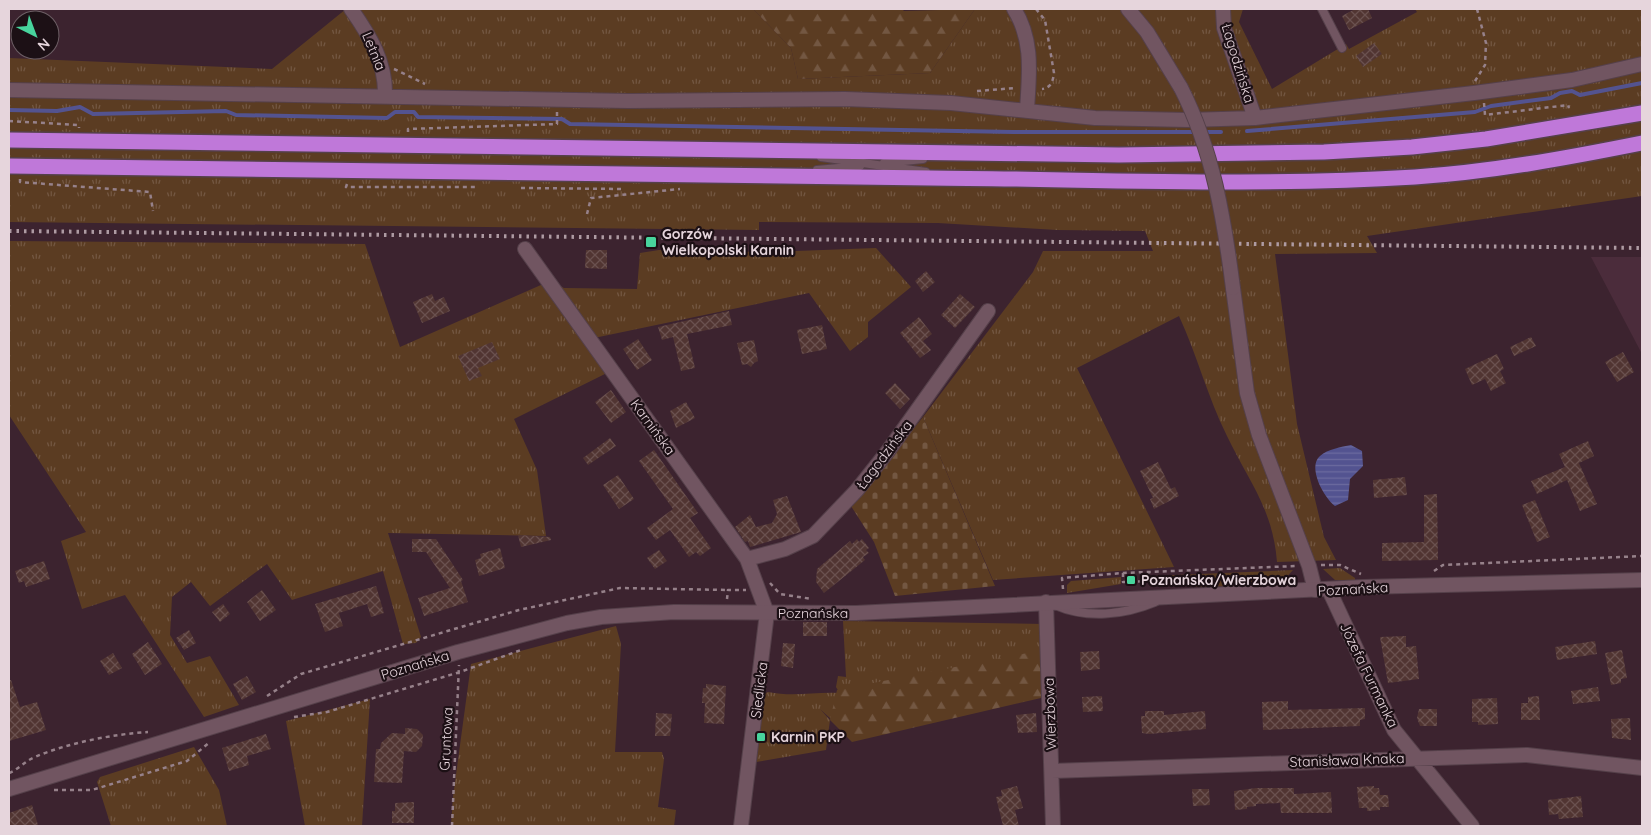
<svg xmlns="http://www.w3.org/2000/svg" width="1651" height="835" viewBox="0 0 1651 835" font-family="Quicksand,sans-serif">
	<defs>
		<pattern id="grass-tufts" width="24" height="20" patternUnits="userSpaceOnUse" patternTransform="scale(1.25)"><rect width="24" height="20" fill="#5b3c22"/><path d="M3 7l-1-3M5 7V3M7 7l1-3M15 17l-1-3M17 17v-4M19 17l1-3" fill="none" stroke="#735742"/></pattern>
		<pattern id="forest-firs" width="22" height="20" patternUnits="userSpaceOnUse" patternTransform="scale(1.25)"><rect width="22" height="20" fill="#5b3c22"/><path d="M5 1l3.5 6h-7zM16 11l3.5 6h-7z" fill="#735742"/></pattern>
		<pattern id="cemetery-stones" width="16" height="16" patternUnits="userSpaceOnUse" patternTransform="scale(1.25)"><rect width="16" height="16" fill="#5b3c22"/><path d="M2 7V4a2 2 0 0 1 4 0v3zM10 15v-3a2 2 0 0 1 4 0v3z" fill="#735742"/></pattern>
		<pattern id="water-rules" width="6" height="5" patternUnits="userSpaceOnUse" patternTransform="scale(1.25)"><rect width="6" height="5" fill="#535390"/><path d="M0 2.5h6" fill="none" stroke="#6c6b9f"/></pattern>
		<pattern id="building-cross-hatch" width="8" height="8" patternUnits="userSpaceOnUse" patternTransform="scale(1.25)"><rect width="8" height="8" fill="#513532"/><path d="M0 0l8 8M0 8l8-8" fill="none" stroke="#6a514f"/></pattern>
	</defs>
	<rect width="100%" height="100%" fill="#3c232f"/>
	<path fill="#4b2c3b" d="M1591,257H1642V354Z"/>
	<path fill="url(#grass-tufts)" d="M346,9H753L791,48L798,79L930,73L975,9H1243L1239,22L1272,89L1346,44L1349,49L1417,12L1415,9H1642V196L1367,236L1377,253L1275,254L1297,424L1324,537L1336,560L1277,562C1273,509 1249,482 1227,436C1208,398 1197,355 1179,316L1077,368L1174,567L993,580L923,417L1033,272L1043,251H1153L1145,231L1057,230L938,223L759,222V230L9,222V58L272,69Z
		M9,241L365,244L400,347L550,281L564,288L637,289L640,253L659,250L770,252L876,248L911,287L868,322V337L850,351L809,293L594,338L613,370L514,419L537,470L546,536L388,533L421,637L416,643L403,644L383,571L292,600L267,564L210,606L191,582L172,597L170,635L187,663L210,656L239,705L204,717L125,595L82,609L61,541L86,532L9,415Z
		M1340,568L1355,578V581L1335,580L1323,569Z
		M1293,570L1283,581L1271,585L1201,587L1151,583V576Z
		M1121,577V584L1067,593V585L1071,581Z
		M843,621L1044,624L1046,651L839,692L836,687L838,676L846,677Z
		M616,626L621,644L615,752H662L664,759L658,807L676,810L674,826H451L453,797L471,664Z
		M768,692C792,697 814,692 838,693L831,719L820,709L830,720L826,750L756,762L764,694Z
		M370,699L362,826H305L286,721Z
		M194,747L219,790L227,826H111L97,782L100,777Z"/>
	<path fill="url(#forest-firs)" d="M753,9H902L904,11L975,9L930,73L798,79L791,48Z
		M1048,649L1053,694L1041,698L852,742L830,720L837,690Z"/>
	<path fill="url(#cemetery-stones)" d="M923,417L995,586L895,596L874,542L851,506Z"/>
	<path fill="url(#water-rules)" d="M1351,445L1362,451L1363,466L1350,479L1348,500L1335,506C1324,498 1307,467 1320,456C1328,449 1341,447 1351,445Z"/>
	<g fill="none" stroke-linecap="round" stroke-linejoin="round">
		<path stroke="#535390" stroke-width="4" d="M9,110L57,111L80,107L93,114L226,111L236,115L387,118L395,112H414L418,117L562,119L570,124L1013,132H1195
			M1247,131L1475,112L1491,106L1551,98L1560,93L1572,91L1580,95L1642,83
			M1202,132H1221"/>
	</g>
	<path fill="url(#building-cross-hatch)" d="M1355,9H1368L1372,18L1349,30L1342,16Z
		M1374,43L1382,54L1363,67L1356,56Z
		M586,250H607V269L585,268Z
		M926,271L935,282L923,292L915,281Z
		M432,294L435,301L444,297L450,311L422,323L413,302Z
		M960,294L975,307L955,328L941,315Z
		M729,311L732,325L687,334L695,368L681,371L673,337L662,340L658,327Z
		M919,317L932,334L923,341L931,350L920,358L900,333Z
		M822,325L827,349L802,354L797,330Z
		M1531,337L1536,346L1514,356L1510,347Z
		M638,339L652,360L637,370L623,349Z
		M754,340L758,361L754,363L751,367L747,364L742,365L737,343Z
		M492,342L500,359L478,368L482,376L469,381L458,356Z
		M1623,352L1634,372L1617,382L1605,362Z
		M1497,354L1504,369L1500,371L1506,383L1491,391L1485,379L1472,385L1465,369Z
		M895,383L910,399L900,409L885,393Z
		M611,390L626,412L611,423L595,402Z
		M686,402L695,418L676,428L670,411Z
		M610,438L616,446L588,465L583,458Z
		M1588,441L1594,456L1579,463L1597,504L1580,511L1567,480L1537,494L1531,481L1565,467L1559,454Z
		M654,450L698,513L690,518L711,548L700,556L696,552L689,557L670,530L656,540L647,528L673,509L639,461Z
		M1158,462L1171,489L1175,487L1179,496L1154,509L1150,499L1153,498L1140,471Z
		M618,475L634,499L619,509L603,485Z
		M1405,477L1407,495L1374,498L1373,480Z
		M1437,494L1438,560L1382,561V543L1424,542V495Z
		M787,496L801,532L750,547L748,541L745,542L735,527L750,515L756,527L772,523L777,514L773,500Z
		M1535,500L1550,537L1537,542L1522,505Z
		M518,535L550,537L551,540L521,547Z
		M412,539H436L463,580L461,581L468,602L424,616L418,598L450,588L426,552H412Z
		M857,539L859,542L862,539L869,548L866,550L869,553L863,557L865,560L824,593L816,582L817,569L850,541L852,544Z
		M500,548L505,568L479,576L475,560L481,558L480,554Z
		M659,550L667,561L655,569L647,558Z
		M44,561L50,579L26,587L24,581L19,583L15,571Z
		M376,586L384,613L371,617L367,604L339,613L343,626L325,632L315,604Z
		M262,590L276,610L260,621L247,602Z
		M223,604L230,614L220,622L212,612Z
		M803,622H827V636H803Z
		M189,630L196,643L184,650L176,638Z
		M1406,636V647L1416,646L1419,679L1388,683L1380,637Z
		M1595,641L1597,654L1557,660L1555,647Z
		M148,642L162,664L145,675L132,654Z
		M783,643L795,644L793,668L781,666Z
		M1622,650L1627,678L1621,679V683L1611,685L1605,653Z
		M1099,651L1100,669L1081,671L1080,652Z
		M113,653L122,668L109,675L100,661Z
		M247,676L256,692L242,700L233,684Z
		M9,680H11L20,707L37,702L46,730L9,741Z
		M706,684L726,686L724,724L704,723L705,703H702L703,688H706Z
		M1598,687L1600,701L1573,704L1571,691Z
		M1102,696L1103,711L1083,712L1082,697Z
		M1539,696L1540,720H1521V703H1528V697Z
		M1497,698L1498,724L1478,725V722H1472V699Z
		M1288,701V710L1365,708V719L1360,720V726L1263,730L1262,702Z
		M1419,709H1437V726H1420L1417,718Z
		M1145,711H1164V715L1205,711L1206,729L1149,734L1142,733L1141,716H1145Z
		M656,713L672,714L670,736H655Z
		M1036,713L1037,732L1018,733L1016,715Z
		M1630,718L1631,740L1612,738L1611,719Z
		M405,728L417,729L423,735L422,746L416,752L404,751L402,783L374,782L376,749H380L381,743L392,733L405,734Z
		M266,734L271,749L247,756L249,765L229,771L222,748Z
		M1017,786L1023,808L1015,810L1019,826H1003L996,797L1002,796L1001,790Z
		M1374,786V788H1379L1380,795H1388L1389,807H1380V810L1367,811V808H1359L1357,787Z
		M1256,788H1294V794L1331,792L1332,813H1281L1280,803L1256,804V806L1247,807V809L1235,810L1234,791Z
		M1192,789H1209L1210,805L1193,806Z
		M1581,796L1583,817L1559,819L1558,814L1549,815L1548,800Z
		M414,802V823H392V811H395V803Z
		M32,805L38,825L9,826V813Z"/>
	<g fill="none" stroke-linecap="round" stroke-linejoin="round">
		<g stroke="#55404a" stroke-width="10">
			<path id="service" d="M1322,9L1342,48
				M821,157L926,172
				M884,163L923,159
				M817,170L860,166
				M1055,605C1087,619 1124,615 1155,602"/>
		</g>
		<g stroke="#55404a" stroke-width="16">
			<path id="minor" d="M351,9C370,36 386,62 385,96
				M1014,9C1034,41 1029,75 1027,110
				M1223,9L1224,28L1255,118
				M9,90L629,101L845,99L951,103L1095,118L1188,120L1255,118L1474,93L1572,80L1642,64
				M525,249L747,559L767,613L741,826
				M747,559L785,549L813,536L857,490L888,451L988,311
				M1329,590L1394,730L1472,826
				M1046,602L1053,826
				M1052,771L1527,755L1642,768"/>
		</g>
		<g stroke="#55404a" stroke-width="16">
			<path id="tertiary" d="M1128,9L1147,32L1181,88
				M1233,288L1247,393L1259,435L1309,566L1315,590"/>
		</g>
		<g stroke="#55404a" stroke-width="16">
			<path id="secondary" d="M9,789L458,652L567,623L601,617L674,612L856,613L1363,587L1642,580"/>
		</g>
		<g stroke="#55404a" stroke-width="18">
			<path id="motorway" d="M9,140L1119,155L1324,152L1412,147L1486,139L1642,113
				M9,166C316,169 623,175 930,178C1091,179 1253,187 1415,177C1491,172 1567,158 1642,143"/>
		</g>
		<path stroke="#96818a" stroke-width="2.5" stroke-dasharray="4 4" stroke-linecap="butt" d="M1036,9L1045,20L1054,73C1053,81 1051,88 1042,89
			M394,69L425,84
			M1475,81L1485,65L1486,43L1477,9
			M977,91L1016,88
			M1484,103L1485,115L1568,105L1569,108
			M9,121L79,125V128
			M408,132V129L557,124V111
			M20,179V182L150,192L153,211
			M347,184L346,187H475
			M521,188L623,189
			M587,214L591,198L680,189
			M1321,565H1340L1361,574
			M1434,571L1443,565L1642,556
			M1123,573V582L1149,581L1148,572
			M770,583L780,594L812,599
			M1063,589L1062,578L1123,573L1296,566
			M727,599L728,590H746
			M267,696L301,674L519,610L620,588L728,590
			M294,717L327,712L460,672L521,650
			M9,773C19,769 25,761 35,757C67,743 114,734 148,732
			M54,790H92L187,761L210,742
			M452,826L459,665"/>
		<use href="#service" stroke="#715561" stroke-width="8"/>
		<use href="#minor" stroke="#715561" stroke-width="14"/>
		<use href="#tertiary" stroke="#715561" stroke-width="14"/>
		<use href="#secondary" stroke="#715561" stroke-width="14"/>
		<use href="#motorway" stroke="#bf78d9" stroke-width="15"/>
		<path stroke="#ae9ba3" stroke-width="4" stroke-dasharray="2.5 5" stroke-linecap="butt" d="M9,231L1642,248"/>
		<g stroke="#55404a" stroke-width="16" stroke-linecap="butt">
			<path id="tertiary-bridge" d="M1181,88C1213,151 1224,218 1233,288"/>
		</g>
		<use href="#tertiary-bridge" stroke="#715561" stroke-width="14"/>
	</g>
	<g fill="#48d49d" stroke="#1c1015" stroke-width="2">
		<rect x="645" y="236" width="12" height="12" rx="2.5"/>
		<rect x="1126" y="575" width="10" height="10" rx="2.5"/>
		<rect x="756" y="732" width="10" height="10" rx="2.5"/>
	</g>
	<g text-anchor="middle" stroke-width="4.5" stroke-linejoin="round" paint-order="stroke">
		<g font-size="14" fill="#e6d5dc" stroke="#1c1015">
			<text transform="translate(374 51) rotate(67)" y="5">Letnia</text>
			<text transform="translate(1238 63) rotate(73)" y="5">Łagodzińska</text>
			<text transform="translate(653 427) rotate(54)" y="5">Karnińska</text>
			<text transform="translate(884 455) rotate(-53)" y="5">Łagodzińska</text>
			<text transform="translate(1353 589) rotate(-3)" y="5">Poznańska</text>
			<text x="813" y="618">Poznańska</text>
			<text transform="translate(415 665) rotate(-17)" y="5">Poznańska</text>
			<text transform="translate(1369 675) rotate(64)" y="5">Józefa Furmanka</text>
			<text transform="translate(759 690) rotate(-83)" y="5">Siedlicka</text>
			<text transform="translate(1050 714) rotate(-92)" y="5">Wierzbowa</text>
			<text transform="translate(446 739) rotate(-87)" y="5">Gruntowa</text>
			<text transform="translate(1347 760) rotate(-2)" y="5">Stanisława Knaka</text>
		</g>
		<g font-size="14" font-weight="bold" fill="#e6d5dc" stroke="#1c1015" text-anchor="start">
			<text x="662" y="239">Gorzów<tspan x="662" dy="16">Wielkopolski Karnin</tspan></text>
			<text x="1141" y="585">Poznańska/Wierzbowa</text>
			<text x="771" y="742">Karnin PKP</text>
		</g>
	</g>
	<rect width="1651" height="835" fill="none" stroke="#e6d5dc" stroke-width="20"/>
	<g transform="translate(35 35) rotate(138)"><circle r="24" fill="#1c1015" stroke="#6d5f65"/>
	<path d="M0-4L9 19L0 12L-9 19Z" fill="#48d49d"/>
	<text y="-8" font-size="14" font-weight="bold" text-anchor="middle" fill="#e6d5dc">N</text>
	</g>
</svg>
